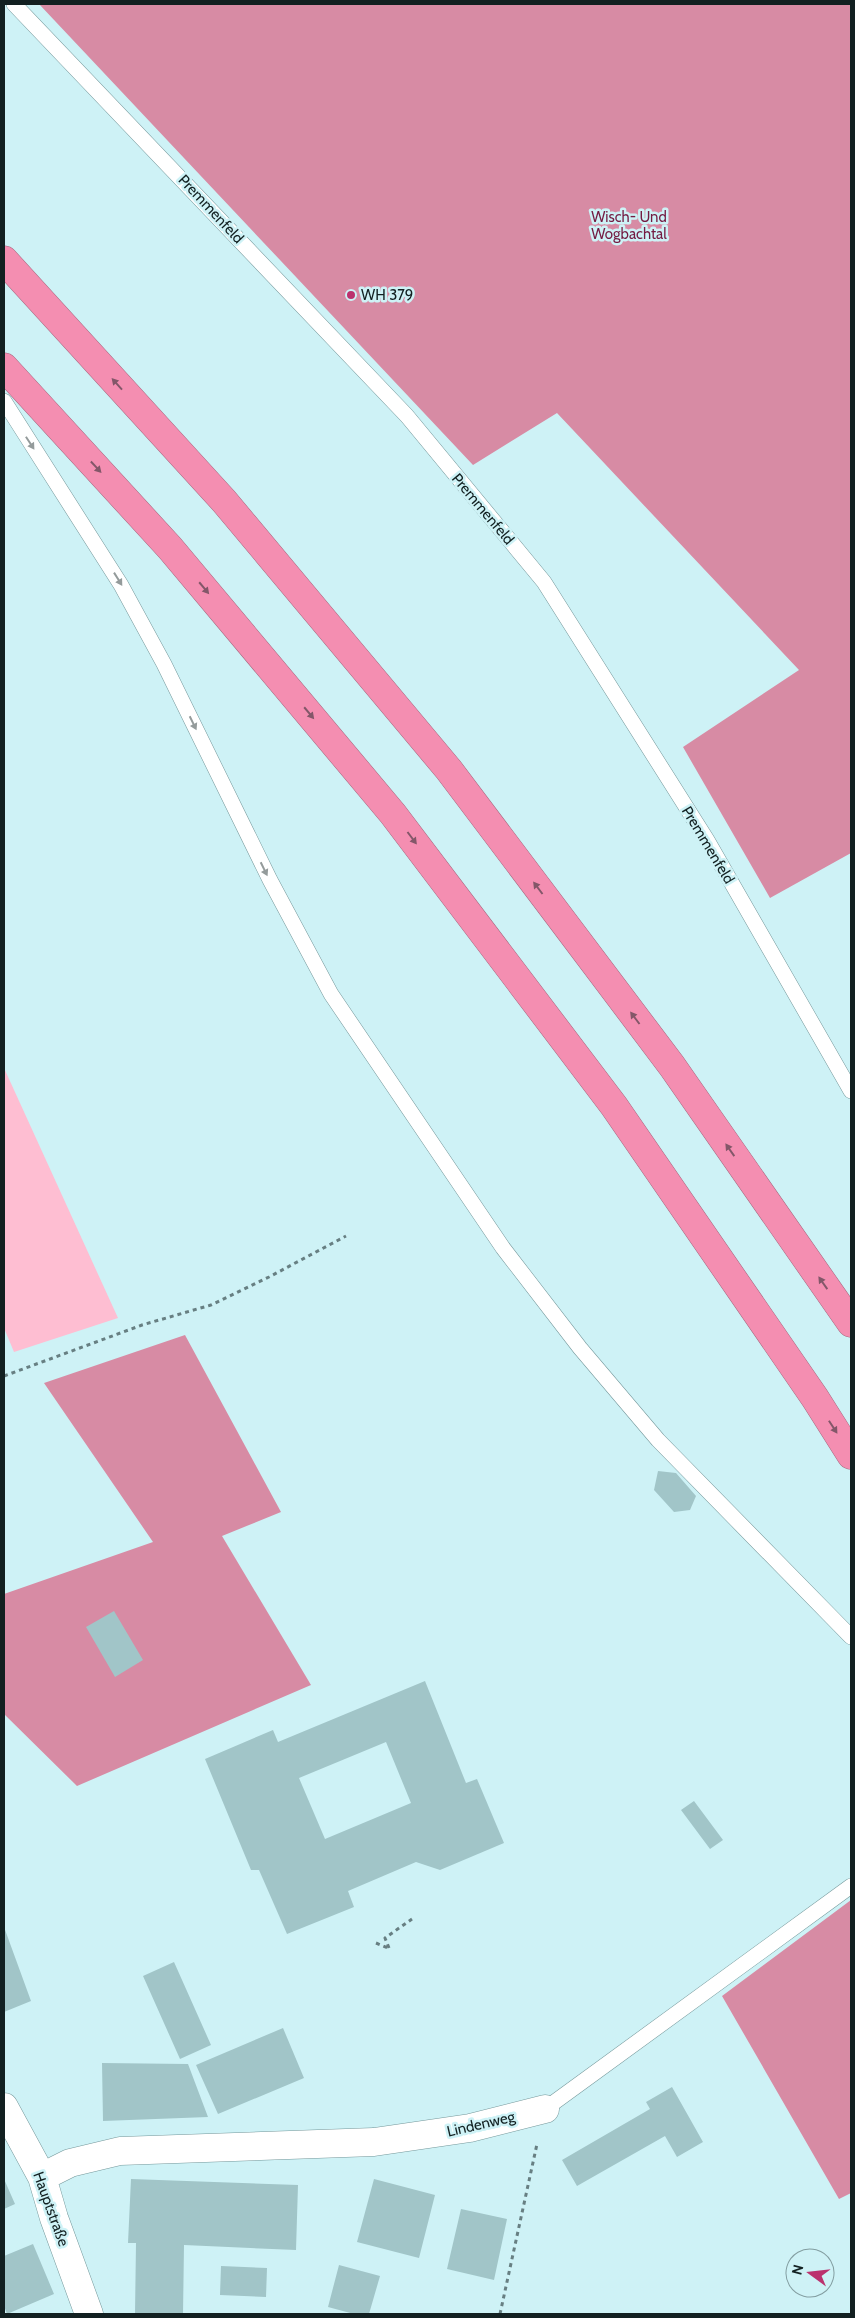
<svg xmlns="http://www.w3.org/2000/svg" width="855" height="2318" viewBox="0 0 855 2318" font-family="Cabin,sans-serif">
	<rect width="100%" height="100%" fill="#cef2f6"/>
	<path fill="#febed2" d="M4,1068L118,1318L14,1352L4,1328Z"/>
	<path fill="#d78ba4" d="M39,4H851V853L770,898L683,747L799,670L557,413L473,465Z
		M185,1335L281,1512L222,1536L311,1685L77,1786L4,1714V1594L153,1542L44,1383Z
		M851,1900V2193L839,2199L722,1996Z"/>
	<path fill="#a1c5c8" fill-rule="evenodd" d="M658,1471L676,1473L696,1496L690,1510L674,1512L654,1490Z
		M114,1611L143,1660L115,1677L86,1627Z
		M425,1681L466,1783L477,1779L504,1843L440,1870L416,1862L348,1891L354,1907L287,1934L259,1870H251L205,1759L273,1730L278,1742ZM386,1742L411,1803L325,1839L299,1778Z
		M694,1801L723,1840L710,1849L681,1810Z
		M4,1927L31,2001L4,2012Z
		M174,1962L211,2045L180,2059L143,1976Z
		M283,2028L304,2078L218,2114L196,2065Z
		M102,2063L188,2064L208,2117L103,2121Z
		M672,2087L703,2142L677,2157L665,2136L577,2186L562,2160L650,2109L646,2102Z
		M4,2179L15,2204L4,2209Z
		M131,2179L298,2185L296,2250L184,2245L183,2314H135L136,2243H128Z
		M374,2179L435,2195L419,2258L357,2242Z
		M461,2209L507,2219L494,2280L447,2269Z
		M33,2244L54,2294L7,2314L4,2306V2256Z
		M339,2265L380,2276L369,2314H354L328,2307Z
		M221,2266L267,2268L266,2297L220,2295Z"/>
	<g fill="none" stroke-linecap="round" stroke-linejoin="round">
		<g stroke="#75989b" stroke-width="16">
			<path id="service" d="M14,4L407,416L544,582L707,840L851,1091
				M4,401L121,585L164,664L270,880L331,994L503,1248L580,1348L658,1440L851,1637
				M545,2109L851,1886"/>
		</g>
		<g stroke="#75989b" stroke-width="29">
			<path id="minor" d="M4,2107L42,2177L54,2218L89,2314
				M42,2177L70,2163L120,2151L374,2142L470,2128L545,2109"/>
		</g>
		<g stroke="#a5687f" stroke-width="29">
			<path id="motorway" d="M4,260L224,501L449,770L672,1066L851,1323
				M4,367L170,548L393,814L614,1106L815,1398L851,1455"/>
		</g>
		<path stroke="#677f82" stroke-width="3" stroke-dasharray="4 4" stroke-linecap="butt" d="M4,1376L142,1325L211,1305L269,1277L346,1236
			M376,1943L388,1948
			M389,1948L385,1938L412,1919
			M500,2314L537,2144"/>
		<use href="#service" stroke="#fff" stroke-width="15"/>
		<use href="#minor" stroke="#fff" stroke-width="28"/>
		<use href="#motorway" stroke="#f48eb1" stroke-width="28"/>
	</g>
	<defs><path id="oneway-solid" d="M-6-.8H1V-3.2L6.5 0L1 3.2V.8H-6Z" transform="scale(1.25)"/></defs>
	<g fill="#835769">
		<use href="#oneway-solid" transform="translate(117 384) rotate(-132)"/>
		<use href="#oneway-solid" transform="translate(96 467) rotate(47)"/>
		<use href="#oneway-solid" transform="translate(204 588) rotate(50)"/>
		<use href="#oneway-solid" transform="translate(309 713) rotate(50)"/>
		<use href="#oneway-solid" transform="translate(412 838) rotate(53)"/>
		<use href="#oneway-solid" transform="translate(538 888) rotate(-127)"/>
		<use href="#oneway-solid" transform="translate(635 1018) rotate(-127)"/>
		<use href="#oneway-solid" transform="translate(730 1150) rotate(-125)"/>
		<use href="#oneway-solid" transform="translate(823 1283) rotate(-125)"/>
		<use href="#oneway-solid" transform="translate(833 1427) rotate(57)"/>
	</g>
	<g fill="#949b9b">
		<use href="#oneway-solid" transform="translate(30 443) rotate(57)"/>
		<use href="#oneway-solid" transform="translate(118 579) rotate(58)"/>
		<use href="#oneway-solid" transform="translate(193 723) rotate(64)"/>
		<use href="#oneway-solid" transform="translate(264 869) rotate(64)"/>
	</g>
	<circle fill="#bb326e" stroke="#cef2f6" stroke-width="2" cx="351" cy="295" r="5"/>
	<g text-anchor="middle" stroke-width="5" stroke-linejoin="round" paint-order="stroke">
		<g font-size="15" fill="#122021" stroke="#cef2f6">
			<text transform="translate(211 209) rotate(47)" y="5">Premmenfeld</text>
			<text transform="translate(483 509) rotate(50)" y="5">Premmenfeld</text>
			<text transform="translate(708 845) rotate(59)" y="5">Premmenfeld</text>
			<text transform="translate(481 2124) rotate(-13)" y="5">Lindenweg</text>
			<text transform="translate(51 2209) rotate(70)" y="5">Hauptstraße</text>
		</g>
		<g font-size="15" fill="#741b42" stroke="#cef2f6">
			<text x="629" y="222">Wisch- Und<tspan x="629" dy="17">Wogbachtal</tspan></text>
		</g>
		<g font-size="15" fill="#122021" stroke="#cef2f6" text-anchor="start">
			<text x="361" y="300">WH 379</text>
		</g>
	</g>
	<rect width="855" height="2318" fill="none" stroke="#122021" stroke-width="10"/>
	<g transform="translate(810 2273) rotate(285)"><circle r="24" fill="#cef2f6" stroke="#839ea1"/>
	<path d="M0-4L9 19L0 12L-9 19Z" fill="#bb326e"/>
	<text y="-8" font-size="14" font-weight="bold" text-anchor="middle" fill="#122021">N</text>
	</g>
</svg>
